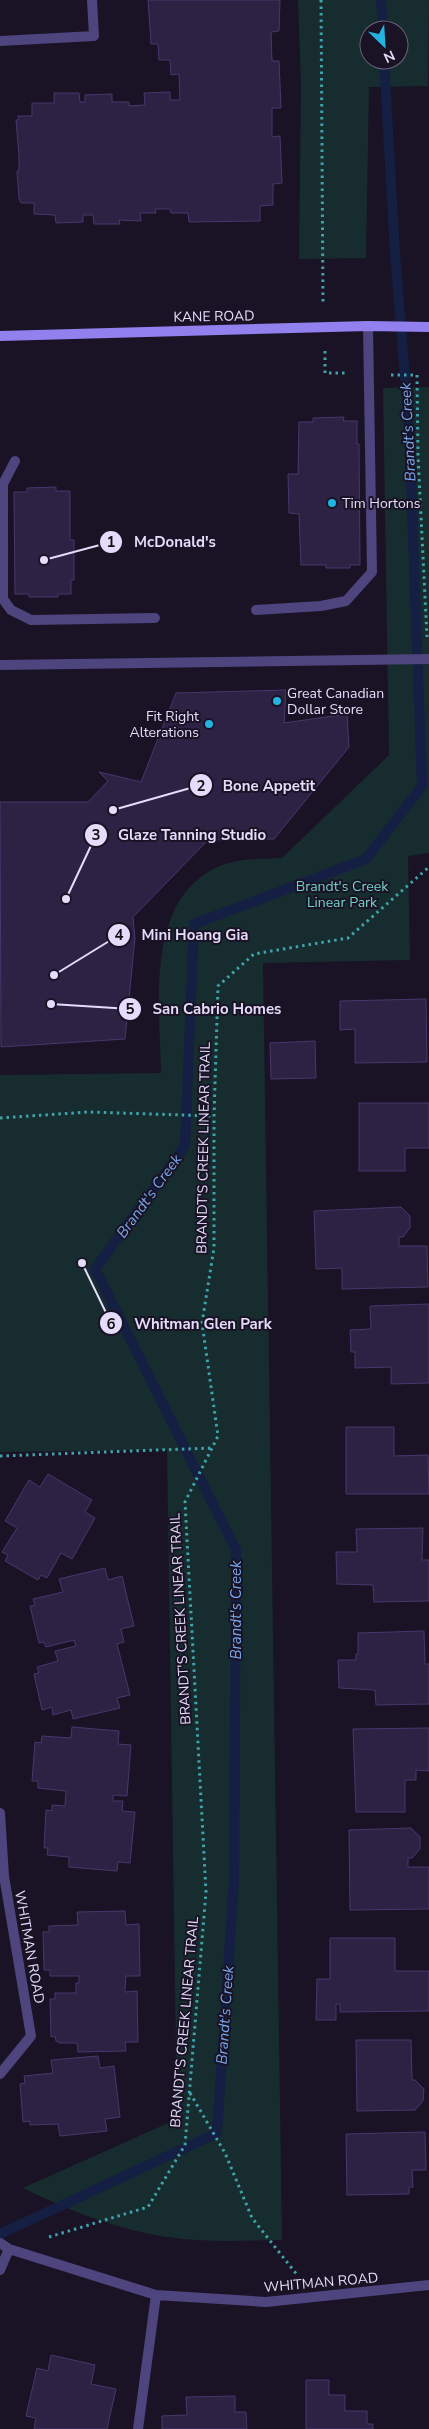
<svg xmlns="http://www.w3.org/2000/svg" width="429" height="2429" viewBox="0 0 429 2429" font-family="'Nunito Sans',sans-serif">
	<rect width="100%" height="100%" fill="#191325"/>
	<path fill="#172c2f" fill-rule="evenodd" d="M298,0H429L428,86L369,87L366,258L299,259L301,84ZM369,30H399V60H369Z
		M429,387V853L408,856L410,960L263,963L282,2240C254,2240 226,2242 198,2240C136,2237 78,2215 23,2188L177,2119L167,1450L0,1452V1075L161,1073C160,1005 143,894 225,864C243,858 263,859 282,858L389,755L383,388Z"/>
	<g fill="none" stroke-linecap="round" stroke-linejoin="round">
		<path stroke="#141f43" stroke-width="10" d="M381,0L383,30
			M0,2234L217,2133L234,1881L236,1550L95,1269L185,1146L194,924L366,859L422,786L409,426L395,254L384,60"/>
	</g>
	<path fill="#2d2144" stroke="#49376d" d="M148,0H280L279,31L271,32L272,61H279L281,108H272V137L280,136L282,183L273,184V205L260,206V221L189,222L188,213H171L170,209H155L156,213H140L141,221L119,220L120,224H94L93,215H83V222L56,223L55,215L34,214V203H21L19,199L17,171L19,170V156L16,120H19L18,116H32V103H54V93H79L80,102H85V95L112,94V102H129V106L145,105L144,93L170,92V100H180L179,74L171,75L170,60H159L158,44H151Z
		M344,417L343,421H357V444H359L360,565H350V568H326V565H301L299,514L289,513L288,474H298L299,422H313V418Z
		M56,487V491H70V540H74V580H71V594H58V597H29V594H15L14,492H27V488Z
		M286,690L284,723L347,714L349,747L274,839L208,840L133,917L135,938L125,1039L1,1047L0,802H88L108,781L99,772L141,782L176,693Z
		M426,999L427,1062L355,1063V1029L340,1030V1001Z
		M315,1041L316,1078L271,1079L270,1043Z
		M359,1103H429V1148H405V1171H359Z
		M401,1207L410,1216V1228L403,1237H399V1246H427L428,1287L342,1289V1268L316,1269L314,1211Z
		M429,1304V1383L391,1384V1367L355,1368V1352H351L350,1330L371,1329L370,1306Z
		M346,1427H394V1456L428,1455L429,1494H346Z
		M48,1474L92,1500L85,1512L95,1518L72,1559L61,1553L47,1578L41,1575L38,1580L5,1561L8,1555L2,1552L17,1528L5,1521L29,1480L40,1487Z
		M423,1528L422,1560H429V1601L374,1602L373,1585L337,1584L336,1552H357L356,1529Z
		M105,1568L108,1580L122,1576L134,1626L121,1629L124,1642L117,1644L130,1695L117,1698L120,1708L73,1719L71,1710L53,1715L52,1707L42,1710L34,1674L39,1673L37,1667L58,1661L55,1651L76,1646L74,1640L46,1647L44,1642L39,1643L30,1606L35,1605L33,1599L63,1592L59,1579Z
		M424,1631L425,1664H429V1704L376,1705L375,1690L339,1688L338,1660H356V1654H358V1633Z
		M72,1727L119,1731L118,1744L131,1745L127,1796L113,1795V1801H123L122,1811L135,1812L130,1863L118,1862L117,1871L69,1867V1857L47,1855L48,1848H44L46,1810L52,1811V1805L65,1806L66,1791L38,1788V1781H32L35,1742L41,1743L42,1736L71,1738Z
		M429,1728V1771L416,1770V1780H405V1812H356L353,1729Z
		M411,1828L420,1837V1849L412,1858H408V1867H429V1909L350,1910L349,1830Z
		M125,1911L126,1925L139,1924L140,1976H126L125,1989V1992L137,1991L138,2042H125L126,2051L78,2052L77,2043H60L56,2041L55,2036L51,2037L50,1999H55V1993H76V1983H79V1976H50V1970H44L43,1932H49V1926L78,1925L77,1912Z
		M330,1938H395V1971H429V2011L340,2012V2004H336V2020H316L317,1979H330Z
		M356,2040H411L412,2080H415L424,2089L423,2101L415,2110L357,2111Z
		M98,2056L100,2068L114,2066L120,2117L105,2119L107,2131L60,2136L58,2124L30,2125V2121L23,2122L20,2084L25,2083L24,2076L53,2073L51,2060Z
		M425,2132L426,2170H412L413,2187H409V2194L347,2195L346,2134Z
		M51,2355L95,2365L91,2384L116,2389L107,2429H34L36,2418L26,2416L37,2368L48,2371Z
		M306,2380H329V2395H345V2411H367V2424H373V2429H306Z
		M235,2396V2412H246L247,2429H162V2416L187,2415L186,2397Z"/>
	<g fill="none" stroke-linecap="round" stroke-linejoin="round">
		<path stroke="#40a2aa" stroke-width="3" stroke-dasharray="2.5 4" stroke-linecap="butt" d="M321,0L323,304
			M325,351V373H347
			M391,375H417L418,456L427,637
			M0,1118L88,1112L214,1116
			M0,1456L212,1448
			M190,2093L225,2153L252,2218L298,2276
			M49,2237L148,2207L185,2145L206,1892L185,1502L218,1436L202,1323L214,1248V1116L218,986L254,954L348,938L429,867"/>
		<path stroke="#4e447e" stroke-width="10" d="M0,41L94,36L92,0
			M15,461L3,484V599L11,610L31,620L155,618
			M256,610L321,606L346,601L372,572L368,326"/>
		<path stroke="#4e447e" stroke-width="10" d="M0,665L429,659
			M0,1813L4,1876L31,2036L0,2074
			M0,2243L9,2249L156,2295L266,2302L429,2285
			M0,2270L9,2249
			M138,2429L156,2295"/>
		<path stroke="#9280ee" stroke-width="10" d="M0,336L368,326L429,327"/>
	</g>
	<g fill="#22b3e1" stroke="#191325" stroke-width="2">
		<circle cx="332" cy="503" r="5"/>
		<circle cx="277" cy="701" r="5"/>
		<circle cx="209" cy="724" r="5"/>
	</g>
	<g text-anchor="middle" stroke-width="4" stroke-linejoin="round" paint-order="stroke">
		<g font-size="14" fill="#e4dcfa" stroke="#191325">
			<text transform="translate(214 316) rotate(-1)" y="5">KANE ROAD</text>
			<text transform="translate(203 1148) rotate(-89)" y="5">BRANDT'S CREEK LINEAR TRAIL</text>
			<text transform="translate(180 1619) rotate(-93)" y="5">BRANDT'S CREEK LINEAR TRAIL</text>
			<text transform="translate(30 1947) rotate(80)" y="5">WHITMAN ROAD</text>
			<text transform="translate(184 2022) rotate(-85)" y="5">BRANDT'S CREEK LINEAR TRAIL</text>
			<text transform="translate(321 2282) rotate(-5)" y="5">WHITMAN ROAD</text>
		</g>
		<g font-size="14" fill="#e4dcfa" stroke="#191325" text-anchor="start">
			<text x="342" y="508">Tim Hortons</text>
			<text x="287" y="698">Great Canadian<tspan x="287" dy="16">Dollar Store</tspan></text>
			<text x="199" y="721" text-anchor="end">Fit Right<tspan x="199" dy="16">Alterations</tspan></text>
		</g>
		<g font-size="14" fill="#71d1c6" stroke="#191325">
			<text x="342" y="891">Brandt's Creek<tspan x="342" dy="16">Linear Park</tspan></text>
		</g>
		<g font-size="15" font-style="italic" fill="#78a7ec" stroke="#191325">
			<text transform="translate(408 432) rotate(-93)" y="5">Brandt's Creek</text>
			<text transform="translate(149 1196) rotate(-54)" y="5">Brandt's Creek</text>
			<text transform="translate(236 1610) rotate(-90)" y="5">Brandt's Creek</text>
			<text transform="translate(225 2015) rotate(-86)" y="5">Brandt's Creek</text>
		</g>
	</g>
	<path fill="none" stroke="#e4dcfa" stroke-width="2" d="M44 560L111 542M113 810L201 785M66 899L96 835M54 975L119 935M51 1004L130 1009M82 1263L111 1323"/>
	<g fill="#e4dcfa" stroke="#191325" stroke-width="2">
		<circle cx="44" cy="560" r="5"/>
		<circle cx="113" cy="810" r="5"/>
		<circle cx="66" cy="899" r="5"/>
		<circle cx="54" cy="975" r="5"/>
		<circle cx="51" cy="1004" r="5"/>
		<circle cx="82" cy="1263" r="5"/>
		<circle cx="111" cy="542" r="12"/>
		<circle cx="201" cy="785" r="12"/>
		<circle cx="96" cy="835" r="12"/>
		<circle cx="119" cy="935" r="12"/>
		<circle cx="130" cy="1009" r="12"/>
		<circle cx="111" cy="1323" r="12"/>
	</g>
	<g font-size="15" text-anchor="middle" font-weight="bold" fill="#111">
		<text x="111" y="547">1</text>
		<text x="201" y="791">2</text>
		<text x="96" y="840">3</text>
		<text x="119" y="940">4</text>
		<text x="130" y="1014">5</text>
		<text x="111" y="1329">6</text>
	</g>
	<g font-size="15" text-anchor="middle" font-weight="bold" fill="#e4dcfa" stroke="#191325" stroke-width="4" stroke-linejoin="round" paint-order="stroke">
		<text x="175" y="547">McDonald's</text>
		<text x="269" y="791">Bone Appetit</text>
		<text x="192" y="840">Glaze Tanning Studio</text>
		<text x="195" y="940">Mini Hoang Gia</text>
		<text x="217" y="1014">San Cabrio Homes</text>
		<text x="203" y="1329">Whitman Glen Park</text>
	</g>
	<g transform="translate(384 45) rotate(155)"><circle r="24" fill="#191325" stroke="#6a637a"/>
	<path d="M0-4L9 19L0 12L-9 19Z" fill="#22b3e1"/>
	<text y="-8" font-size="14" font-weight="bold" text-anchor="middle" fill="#e4dcfa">N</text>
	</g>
</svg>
